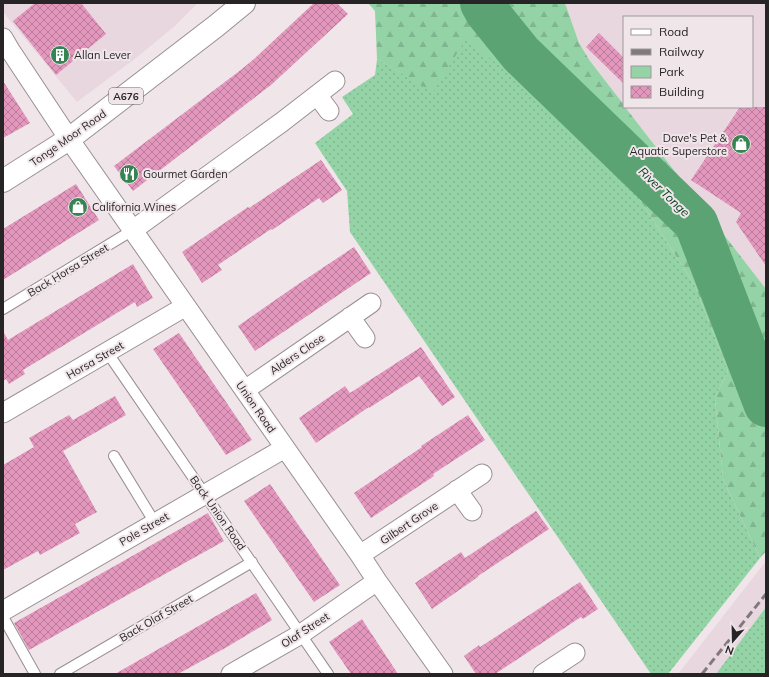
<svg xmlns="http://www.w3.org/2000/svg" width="769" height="677" viewBox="0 0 769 677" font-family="Mulish,sans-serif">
	<defs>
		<pattern id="green-dots" width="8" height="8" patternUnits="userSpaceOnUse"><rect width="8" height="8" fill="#93d3a6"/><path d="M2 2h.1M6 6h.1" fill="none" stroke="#7fb58f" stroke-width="1.8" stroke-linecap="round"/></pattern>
		<pattern id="forest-firs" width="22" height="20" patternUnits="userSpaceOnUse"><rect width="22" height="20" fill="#93d3a6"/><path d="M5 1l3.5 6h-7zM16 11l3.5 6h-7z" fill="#7fb58f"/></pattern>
		<pattern id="building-cross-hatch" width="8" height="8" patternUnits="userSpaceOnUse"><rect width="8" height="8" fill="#e497bd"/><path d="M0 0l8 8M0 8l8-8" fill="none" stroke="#b97b99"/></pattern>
	</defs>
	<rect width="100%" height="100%" fill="#f0e6ea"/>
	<path fill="#e9d7df" d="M3,3H198L175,26L136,58L77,102L3,12Z
		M565,3H766V289L625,107H752V17H624V105L590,61L579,43Z
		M766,561V607L716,674H678Z"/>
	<path fill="url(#green-dots)" d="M466,38L612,156L695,286L728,371L715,398L723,479L760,558L668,674H651L350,232L347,191L315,143L353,114L342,97L375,75L377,59L433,91Z
		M766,607V674H716Z"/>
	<path fill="url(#forest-firs)" d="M368,3H565L579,43L590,61L624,105V107H625L766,289V551L760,558L723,479L715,398L728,371L695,286L612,156L466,39L433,92L377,59L375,11Z"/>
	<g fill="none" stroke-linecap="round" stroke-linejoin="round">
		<path stroke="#5ba373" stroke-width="44" d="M482,3L487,12L521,54L696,223L766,405"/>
	</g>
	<path fill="url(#building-cross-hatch)" d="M35,3H81L106,34L56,75L13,21Z
		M314,3H337L348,14L271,85L133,191L114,166L242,69L254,59Z
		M599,33L624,58V84L586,47Z
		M3,81L30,123L3,138Z
		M740,107H766V266L736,222L741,213L691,180Z
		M321,160L342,190L323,203L319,198L272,230L271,229L218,265L222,270L202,283L182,252L248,207L249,208Z
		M76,184L99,220L3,280V229Z
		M354,247L371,273L255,351L238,326L294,287Z
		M133,264L153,298L137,307L135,302L23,370L25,374L9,384L6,379L3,381V331L8,340Z
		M179,333L252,440L226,455L153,349Z
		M421,347L455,397L442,406L419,376L369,408V407L316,443L299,418L345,386L350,393Z
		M115,396L126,415L63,451L97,512L75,524L80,533L40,555L38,551L3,570V465L34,447L29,438L69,415L73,420Z
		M468,415L485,440L433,474L434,476L371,518L354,493L422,447L421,446Z
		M270,484L340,585L314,602L244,501Z
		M536,511L549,529L478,576V577L432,609L415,583L461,552L465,558Z
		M208,513L224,541L29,650L14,623Z
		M580,582L598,609L583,619L581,617L495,674H476L464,656L479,645L480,647Z
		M256,593L272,620L227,647L178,674H115Z
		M362,619L371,633L398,674H351L329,642Z"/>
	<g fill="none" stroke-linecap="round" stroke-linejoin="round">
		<g stroke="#988e93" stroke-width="12">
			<path id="lane" d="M3,309L133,230
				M107,352L328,674
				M114,456L155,523
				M3,617L35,674
				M60,674L252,562"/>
		</g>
		<g stroke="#988e93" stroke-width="21">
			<path id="street" d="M3,38L10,50L69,139L360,555L377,581L443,674
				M317,95L329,111
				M133,230L282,122L335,81
				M350,317L365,338
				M245,390L371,303
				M3,413L186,306
				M457,490L472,511
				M360,555L482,474
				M3,611L285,448
				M231,674L301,634L377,581
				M543,674L575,653"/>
		</g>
		<g stroke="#988e93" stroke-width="24">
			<path id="primary" d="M3,181L69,139L216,26L244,3"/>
		</g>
		<use href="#lane" stroke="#fff" stroke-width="10"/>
		<use href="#street" stroke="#fff" stroke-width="19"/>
		<use href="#primary" stroke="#fff" stroke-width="22"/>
		<path stroke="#807a7d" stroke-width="3" stroke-dasharray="8 4" stroke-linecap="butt" d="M702,674L766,594"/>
	</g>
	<defs>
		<g id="building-disc" transform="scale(1)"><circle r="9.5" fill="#378453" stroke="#f0e6ea"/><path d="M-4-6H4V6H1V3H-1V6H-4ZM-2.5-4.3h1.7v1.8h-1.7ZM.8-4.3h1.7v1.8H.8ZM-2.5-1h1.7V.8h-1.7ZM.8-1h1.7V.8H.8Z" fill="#fff"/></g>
		<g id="shop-disc" transform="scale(1)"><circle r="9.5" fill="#378453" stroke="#f0e6ea"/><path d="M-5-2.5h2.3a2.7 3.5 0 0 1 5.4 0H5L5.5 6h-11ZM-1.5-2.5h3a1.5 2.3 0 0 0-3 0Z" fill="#fff"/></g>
		<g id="restaurant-disc" transform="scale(1)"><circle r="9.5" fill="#378453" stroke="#f0e6ea"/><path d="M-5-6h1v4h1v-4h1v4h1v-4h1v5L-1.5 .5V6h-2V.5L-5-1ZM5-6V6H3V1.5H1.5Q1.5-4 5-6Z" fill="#fff"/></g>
	</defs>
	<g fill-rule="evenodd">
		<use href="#building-disc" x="60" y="55"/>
		<use href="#shop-disc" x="741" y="144"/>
		<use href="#restaurant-disc" x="129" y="174"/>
		<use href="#shop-disc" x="78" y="207"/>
	</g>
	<g text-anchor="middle" stroke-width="4" stroke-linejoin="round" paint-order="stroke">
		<rect fill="#f0e6ea" stroke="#635e60" stroke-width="1" x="109" y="88" width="34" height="16" rx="3"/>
		<g font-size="10" font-weight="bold" fill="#272425">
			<text x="126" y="100">A676</text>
		</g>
		<g font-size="11" fill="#272425" stroke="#f0e6ea" text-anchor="start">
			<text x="74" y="59">Allan Lever</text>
			<text x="727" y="142" text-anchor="end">Dave's Pet &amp;<tspan x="727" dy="13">Aquatic Superstore</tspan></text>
			<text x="143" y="178">Gourmet Garden</text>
			<text x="92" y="211">California Wines</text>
		</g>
		<g font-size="11" fill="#272425" stroke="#f0e6ea">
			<text transform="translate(68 138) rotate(-35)" y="4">Tonge Moor Road</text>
			<text transform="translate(68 270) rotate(-31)" y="4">Back Horsa Street</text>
			<text transform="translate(297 354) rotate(-34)" y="4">Alders Close</text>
			<text transform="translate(95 360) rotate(-30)" y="4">Horsa Street</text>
			<text transform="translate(256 407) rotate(55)" y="4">Union Road</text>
			<text transform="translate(218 513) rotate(55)" y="4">Back Union Road</text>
			<text transform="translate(409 523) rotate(-34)" y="4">Gilbert Grove</text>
			<text transform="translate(144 529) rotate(-30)" y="4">Pole Street</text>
			<text transform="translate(156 618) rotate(-30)" y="4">Back Olaf Street</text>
			<text transform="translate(305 630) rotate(-33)" y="4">Olaf Street</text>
		</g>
		<g font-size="12" font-style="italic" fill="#074222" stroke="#f0e6ea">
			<text transform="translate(664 192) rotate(44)" y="4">River Tonge</text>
		</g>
	</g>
	<rect width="769" height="677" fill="none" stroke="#272425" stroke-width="8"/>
	<rect x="623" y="16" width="130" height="92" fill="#f0e6ea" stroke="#a0989b"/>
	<rect x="631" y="29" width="20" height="6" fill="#ffffff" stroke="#a0989b"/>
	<text x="659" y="36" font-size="12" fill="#272425">Road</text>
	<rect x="631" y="49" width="20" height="6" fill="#807a7d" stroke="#a0989b"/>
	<text x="659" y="56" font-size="12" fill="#272425">Railway</text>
	<rect x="631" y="66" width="20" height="12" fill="#93d3a6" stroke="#a0989b"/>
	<text x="659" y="76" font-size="12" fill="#272425">Park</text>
	<rect x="631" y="86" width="20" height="12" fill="url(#building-cross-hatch)" stroke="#a0989b"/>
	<text x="659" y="96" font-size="12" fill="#272425">Building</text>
	<g transform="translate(733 641) rotate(200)" stroke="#f0e6ea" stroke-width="3" paint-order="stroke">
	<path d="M0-3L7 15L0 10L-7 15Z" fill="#272425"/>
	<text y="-6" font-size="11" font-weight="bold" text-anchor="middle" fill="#272425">N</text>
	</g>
</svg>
